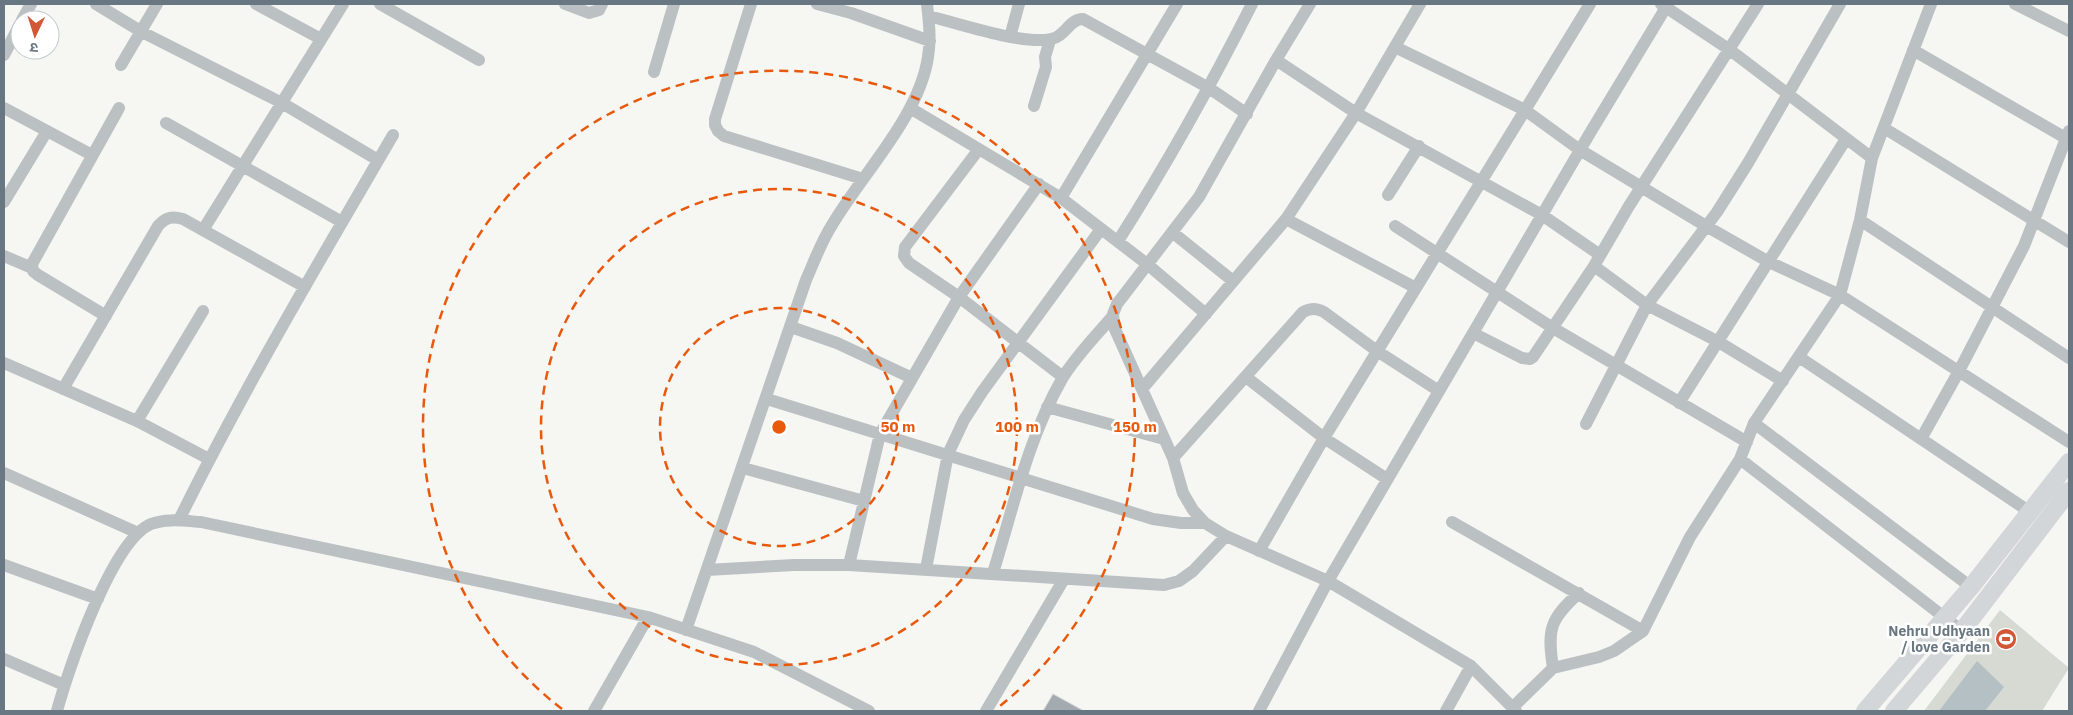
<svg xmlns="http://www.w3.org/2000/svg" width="2073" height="715" viewBox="0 0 2073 715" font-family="'IBM Plex Sans','Noto Sans Devanagari',sans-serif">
	<rect width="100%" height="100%" fill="#f6f6f3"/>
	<path fill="#d6dad3" d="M2000,610L2069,668L2042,711H1924Z"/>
	<path fill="#b4c0c3" d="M1977,661L2004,687L1985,711H1939Z"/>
	<path fill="#a3abb0" stroke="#d7d7d6" d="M1053,694L1084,711H1043Z"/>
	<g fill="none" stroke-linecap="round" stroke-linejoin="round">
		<path stroke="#bbc0c3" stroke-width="12" d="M96,4L142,32L282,103L378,160
			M256,4L321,39
			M380,4L479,60
			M565,4L589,13L599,10L602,4
			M751,4L715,119V125L718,131L724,136L863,179
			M817,4L851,13L930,41
			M1310,4L1276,60L1199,197L1117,304L1113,314L1114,327L1173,458L1183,493L1193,510L1205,523L1226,536L1328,581L1590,133L1668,4
			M1661,4L1730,50L1872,158
			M2015,4L2069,31
			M929,16C959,24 1023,45 1051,39C1065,37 1069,19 1083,19L1209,88L1247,114
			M22,20L31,4
			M1010,37L1019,4
			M1395,47L1525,110L1580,150L1706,226L1769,262L1840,295L2069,442
			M1913,50L2069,140
			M4,55L20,24
			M1276,60L1356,113L1542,215L1600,255
			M121,65L157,4
			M654,72L674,4
			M1034,106L1046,67L1045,57L1050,40
			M4,108L92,155
			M910,108L1061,198L1147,264L1206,314
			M166,123L342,222
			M1884,128L2069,242
			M979,149L905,247L904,256L909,263L959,297L1063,377
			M1388,195L1419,146
			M1061,198L1177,4
			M4,202L47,131
			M1286,219L1416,288
			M1860,220L2069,358
			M1395,226L1553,328L1747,442
			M203,230L343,4
			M1172,232L1233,281
			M1118,241C1167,164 1211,85 1252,4
			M4,256L32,268
			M1594,266L1647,305L1717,341L1783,381
			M106,316L38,275L33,271L32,264L119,108
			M791,327L837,343L912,378
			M1473,333L1522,358L1530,359L1533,357L1594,266L1629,206L1758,4
			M1799,357L2030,512
			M4,363L137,421L209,459
			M1246,377L1324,438L1387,479
			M63,389L158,226C166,217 172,216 183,219L305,287
			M1142,389L1286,219L1356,113L1420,4
			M767,399L1153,519L1181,523H1205
			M1679,403L1846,139
			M1047,407L1164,439
			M137,421L203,311
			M1754,423L1971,587
			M1586,424L1647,305L1717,212L1748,163L1840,4
			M1921,439L1959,371L2024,246L2069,131
			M1173,458L1303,312C1311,308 1316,308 1324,312L1377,351L1439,391
			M1740,459L1962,631
			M743,468L864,501
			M4,473L138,533
			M179,520C244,388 319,262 393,135
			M1452,522L1643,631
			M1259,551L1324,438L1590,4
			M4,565L98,599
			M849,565L880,434L959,297L1039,184
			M926,569L948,454L964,420L982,392L1101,229
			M707,570L794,565H849L1164,585L1179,581L1193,571L1226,536
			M993,573C1013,509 1028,438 1062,379C1075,357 1095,337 1112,317
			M686,630L806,280C814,262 821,242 832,225C862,174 919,117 928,57C931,39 929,22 927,4
			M4,659L64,685
			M1553,668C1547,629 1550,619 1579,593
			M1512,708L1553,668L1599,657L1614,651L1643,631L1690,537L1740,459L1754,423L1840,295L1860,220L1872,158L1931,4
			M57,711C68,670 112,540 151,524C166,518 185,521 201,522L648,617L754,652L869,711
			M594,711L648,617
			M986,711L1064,579
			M1259,711L1328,581L1471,666L1516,711
			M1446,711L1471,666"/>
		<path stroke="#d2d6d9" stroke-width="18" d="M1865,711L1971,587L2069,462
			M1894,711L1962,631L2069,491"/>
	</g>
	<g fill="none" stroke="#e8590c" stroke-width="2.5" stroke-dasharray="9 6">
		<circle cx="779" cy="427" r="119"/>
		<circle cx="779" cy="427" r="238"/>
		<path d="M562 709A356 356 0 1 1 996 709"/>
	</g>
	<defs>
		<g id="stadium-disc" transform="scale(1.125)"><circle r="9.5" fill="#d25737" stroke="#fff"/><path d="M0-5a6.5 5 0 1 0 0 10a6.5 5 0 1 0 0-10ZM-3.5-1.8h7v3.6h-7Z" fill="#fff"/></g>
	</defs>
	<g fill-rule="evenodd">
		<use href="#stadium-disc" x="2006" y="639"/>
	</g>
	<g text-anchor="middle" stroke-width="5" stroke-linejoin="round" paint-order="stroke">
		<g font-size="14" font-weight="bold" fill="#687781" stroke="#fff" text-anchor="end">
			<text x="1990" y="636">Nehru Udhyaan<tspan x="1990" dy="16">/ love Garden</tspan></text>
		</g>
	</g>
	<circle cx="779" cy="427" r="8" fill="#e8590c" stroke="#fff" stroke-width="2.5"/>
	<g font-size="15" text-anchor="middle" font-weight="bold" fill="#e8590c" stroke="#fff" stroke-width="5" stroke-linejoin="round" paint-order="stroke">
		<text x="898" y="432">50 m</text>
		<text x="1017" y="432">100 m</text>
		<text x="1135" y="432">150 m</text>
	</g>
	<rect width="2073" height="715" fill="none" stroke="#687781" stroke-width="10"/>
	<g transform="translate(35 35) rotate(184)"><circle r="24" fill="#ffffff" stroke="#c3c9cd"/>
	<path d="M0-4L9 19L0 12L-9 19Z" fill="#d25737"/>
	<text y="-8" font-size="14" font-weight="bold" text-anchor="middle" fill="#687781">उ</text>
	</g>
</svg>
